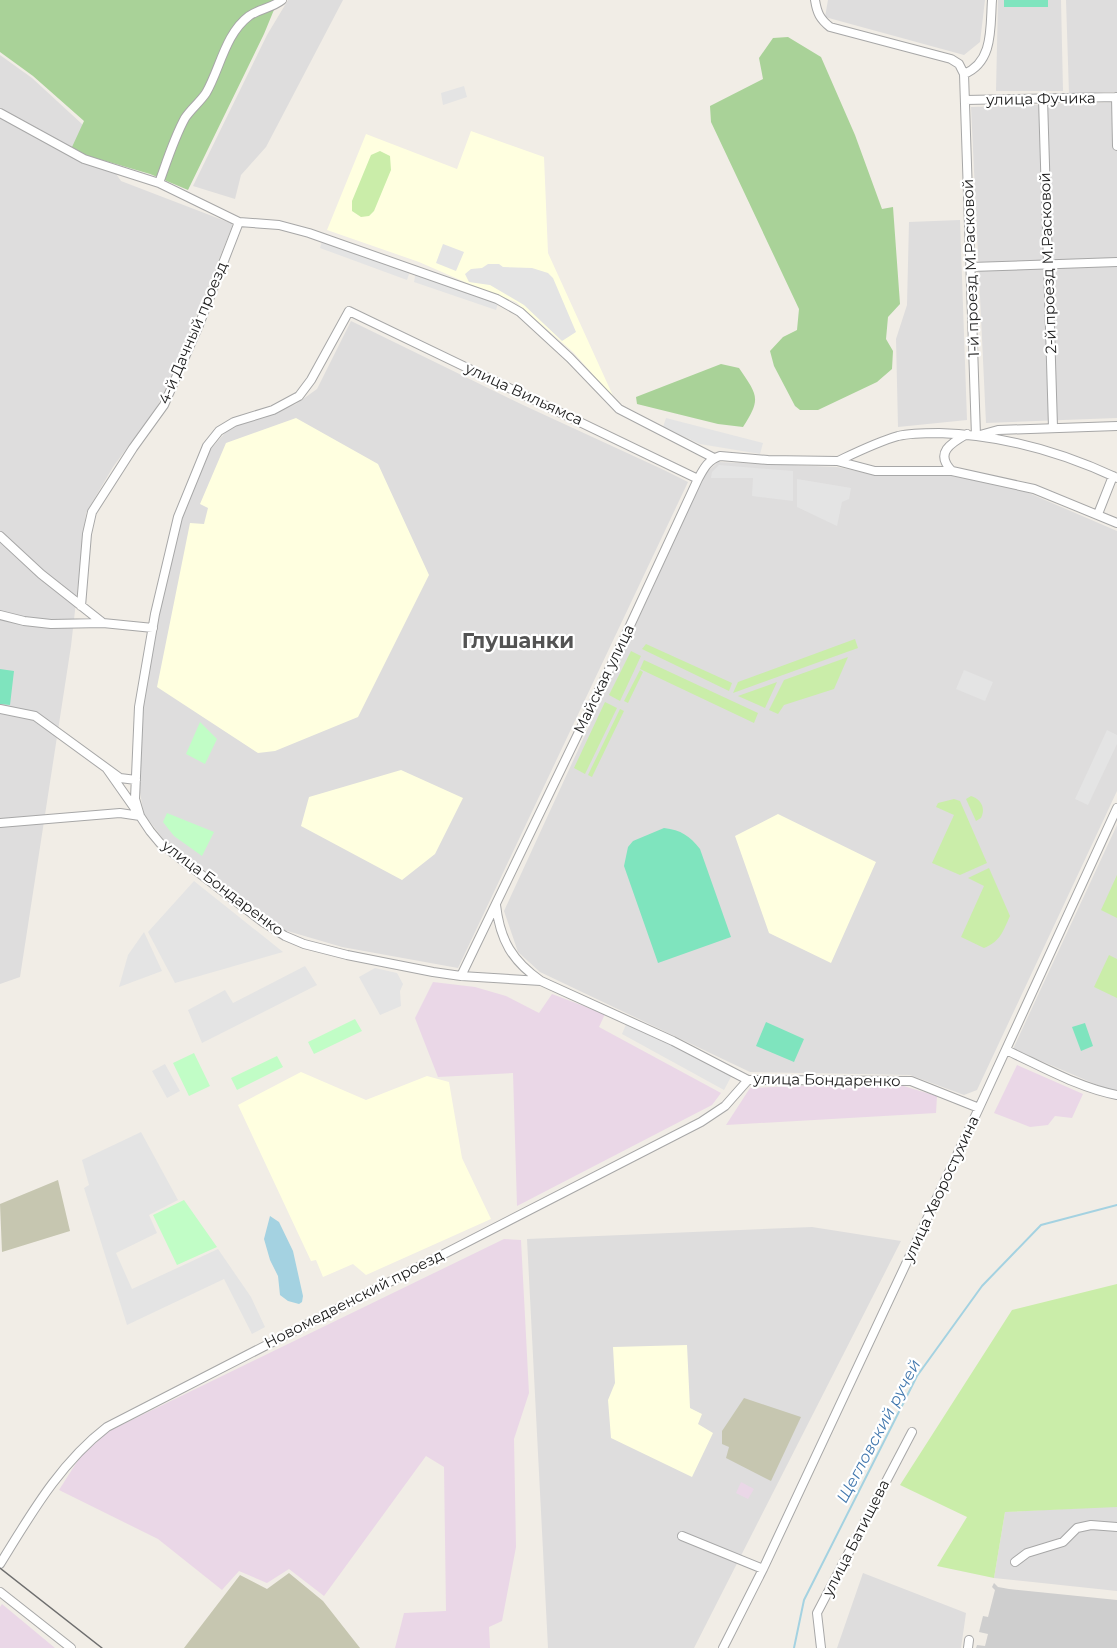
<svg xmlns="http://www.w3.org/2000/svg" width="1117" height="1648" viewBox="0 0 1117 1648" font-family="Montserrat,sans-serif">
	<rect width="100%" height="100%" fill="#f1ede6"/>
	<path fill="#dedddd" d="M288,0H343L266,147L241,175L235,199L193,186L267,35Z
		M828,0H985L980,42L964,55L825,17Z
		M998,0H1061L1063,91H996Z
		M1066,0H1117V92L1069,94Z
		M0,55L32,78L82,124L121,181L233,224L178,362L157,407L113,467L86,513L71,646L20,977L0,984Z
		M1117,102V418L986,423L971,107Z
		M960,220L967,420L898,427L896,339L907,305L909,222Z
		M351,321L523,405L664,470L688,482L458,968L342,947L284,930L164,840L144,814L138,782L143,709L159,616L182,519L210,450L224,434L234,424L275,413L296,404L317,389Z
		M718,462L837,467L871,474L952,476L1022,490L1117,531V791L977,1090L964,1095L910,1075L750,1072L540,972L518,952L504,911L705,474Z
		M1117,825V1092L1109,1090L1013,1049Z
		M812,1227L901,1241L694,1648H548L527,1239Z
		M1117,1506V1591L994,1578L1005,1512Z
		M863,1573L966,1613L961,1648H837Z"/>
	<path fill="#ead7e7" d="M433,982L475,987L506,996L539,1013L552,994L605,1014L599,1027L721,1093L712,1105L517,1206L513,1073L438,1077L415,1018Z
		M1017,1065L1083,1094L1072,1118L1055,1116L1048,1125L1030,1127L994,1113Z
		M890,1082L937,1096L936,1113L726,1125L750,1088Z
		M504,1239L521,1240L529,1393L514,1439L516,1547L502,1621L489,1627L490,1648H395L404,1613L446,1611L444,1467L426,1456L324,1596L289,1569L267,1583L239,1571L222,1590L158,1539L59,1490L80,1457L109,1431Z
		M741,1482L754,1489L748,1499L736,1493Z
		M2,1604L55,1648H0V1607Z"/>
	<path fill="#ffffe0" d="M471,131L544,157L548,253L614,398L573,352L516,302L467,283L419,262L327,230L366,134L457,169Z
		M296,418L378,464L429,575L358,717L275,751L258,753L157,687L190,523L204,524L208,508L200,504L226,443Z
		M401,770L463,798L435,854L402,880L301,826L309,797Z
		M778,814L876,862L831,963L769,933L735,836Z
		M301,1072L366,1100L427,1076L449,1082L462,1158L491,1219L366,1275L353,1264L323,1277L316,1260L311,1261L238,1105Z
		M687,1345L690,1408L702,1414L698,1424L713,1433L692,1477L611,1438L608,1400L615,1383L613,1347Z"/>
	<path fill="#cecece" d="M994,1583L998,1587L1009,1589L1117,1600V1648H976L977,1645L985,1646L988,1634L979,1632L983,1616L988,1617L995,1590L992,1587Z"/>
	<path fill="#c6c6b0" d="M58,1180L70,1231L2,1252L0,1204Z
		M744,1398L801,1417L771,1481L726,1458L729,1447L722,1444V1431Z
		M289,1573L323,1601L360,1648H184L240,1575L267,1589Z"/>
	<path fill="#caeda9" d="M380,151L390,156L391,170L374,211L369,216L361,217L352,211V201L371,155Z
		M855,639L858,648L733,693L738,682Z
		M646,644L732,683L729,691L642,649Z
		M631,651L641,656L620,701L609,695Z
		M848,657L834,689L784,705L778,714L769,710L784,680Z
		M644,660L758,713L754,723L640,669Z
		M640,670L643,672L628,703L624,701Z
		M777,682L765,708L738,696Z
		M605,702L617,708L585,774L574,768Z
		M620,709L624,711L592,777L588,775Z
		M971,796C981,799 986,808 981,818L976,821L966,799Z
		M954,799L960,801L987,863L960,875L932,863L954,815L936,807L938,803Z
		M989,868L1010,916C1003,931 1001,941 984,948L961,937L984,886L968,878Z
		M1117,875V918L1101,910Z
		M1109,955L1117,959V998L1094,987Z
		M1117,1284V1507L1005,1512L994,1578L937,1566L967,1517L900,1485L1012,1310Z"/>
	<path fill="#a9d298" d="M0,0H278L264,34L188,190L150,174L85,155L72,147L84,121L33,76L0,52Z
		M788,37L821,57L855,135L882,209L893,207L900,304L888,317L886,339L893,351L892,369L877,382L818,410H800L795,406L774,366L770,351L783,337L797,330L799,309L711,122L710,106L763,79L759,58L773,38Z
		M721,364L739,368C757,395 762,398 743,427L718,424L637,404L636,397Z"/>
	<path fill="#c1fdc6" d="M200,722L217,739L205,764L186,754Z
		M167,813L214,832L202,856L174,836L163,822Z
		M355,1019L362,1031L314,1054L308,1042Z
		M194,1053L210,1086L189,1096L173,1063Z
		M277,1056L283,1067L237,1090L231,1078Z
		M184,1200L217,1247L177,1265L153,1215Z"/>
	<path fill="#7fe4be" d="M1004,0H1048V7H1004Z
		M0,669L14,671L10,705L0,704Z
		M664,828C681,830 690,836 700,849L731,937L658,963L624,866L628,847L633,841Z
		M766,1022L804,1039L794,1062L756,1046Z
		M1085,1023L1093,1046L1081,1051L1072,1027Z"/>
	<path fill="#e4e4e4" d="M464,86L467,97L443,105L441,93Z
		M323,238L411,268L407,280L320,248Z
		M443,244L464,252L456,271L436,263Z
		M488,264H499L503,267L532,268L548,273L553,278L576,332L562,341L524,305L490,285L469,282L465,274L471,269L482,268Z
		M416,270L499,300L496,310L414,282Z
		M666,418L763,443L760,454L700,444L663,427Z
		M719,465L793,471V501L752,496L753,478H711L712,472Z
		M797,479L851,488L849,499L842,502L837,526L797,507Z
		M964,670L993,682L985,701L956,689Z
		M1107,730L1117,735V744L1088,805L1075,799Z
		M194,881L283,952L175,983L148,932Z
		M144,932L162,971L119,987L128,955Z
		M305,966L317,985L202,1043L188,1010L225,990L233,1003Z
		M375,968L397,973L403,984L400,991L401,1006L380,1015L359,977Z
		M627,1022L732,1075L724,1090L622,1034Z
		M165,1064L180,1091L167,1098L152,1071Z
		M141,1132L178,1200L149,1215L157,1233L116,1253L132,1289L218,1249L251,1297L265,1327L252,1334L224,1279L127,1325L84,1188L89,1185L82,1160Z"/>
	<path fill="#a4d2e1" d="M270,1216L279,1222L293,1251L303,1296L302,1302L299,1304L288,1301L280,1295L278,1276L270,1260L264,1239Z"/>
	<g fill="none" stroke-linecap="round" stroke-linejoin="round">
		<path stroke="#a4d2e1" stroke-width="2" d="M794,1648L804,1600L917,1376L982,1286L1041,1225L1117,1205"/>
		<g stroke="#a7a7a7" stroke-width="10">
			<path id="minor" d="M815,0C817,13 820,19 830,27L951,59L959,64L964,74L976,436
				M964,74C994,62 990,27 992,0
				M1116,97L1117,146
				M1043,99L1053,427
				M965,100L1117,97
				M0,113L84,159L159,183L239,222L279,225L309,233L497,299L520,312L570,358L619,409L714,458
				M159,183C167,161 174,138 185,118C191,109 200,102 206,93C220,69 225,34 249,16C259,9 272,8 282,0
				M971,267L1117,262
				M980,435L998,430L1117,426
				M838,461C857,452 877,442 898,436C911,433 926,433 939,433C1000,435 1062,452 1117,478
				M952,471C934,453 951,443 967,434
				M698,479L349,311L311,380L299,396L273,410L234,422L219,431L207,446L178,517L155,614L139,707L135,799L140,816L150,831L160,843L263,922L285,936L304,944L347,955L433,972L461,976L541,981L673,1041L748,1080L911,1081L979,1108
				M1098,514L1113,476
				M0,536L41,574L103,623
				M81,606L87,534L92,512L133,448L164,405L199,325L239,222
				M0,615L24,621L51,624L103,623L153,628
				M0,709L35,716L120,778L136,780
				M0,823L120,813L140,816L107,769
				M496,905C500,940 512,961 541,981
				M461,976L621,645L698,479C704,468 708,460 720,456L768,460L837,461L875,471H952L1034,489L1117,523
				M1006,1050C1041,1066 1079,1088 1117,1095
				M682,1536L763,1569
				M1015,1562L1027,1553L1063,1542L1077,1528L1091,1525L1117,1527
				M0,1564C31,1514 60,1463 107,1427L701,1122L725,1106L748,1080
				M0,1592L71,1648
				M723,1648L763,1569L979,1108L1117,808
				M821,1648L817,1613L912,1432
				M968,1648L969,1640"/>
		</g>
		<use href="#minor" stroke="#fff" stroke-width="8"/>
		<path stroke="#6e6e6e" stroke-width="1.5" d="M0,1568L102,1648"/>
	</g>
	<g text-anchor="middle" stroke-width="4.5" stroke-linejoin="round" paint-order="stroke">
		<g font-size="15" fill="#202020" stroke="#fff">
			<text transform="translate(1041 99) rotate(-1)" y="5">улица Фучика</text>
			<text transform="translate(1048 263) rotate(-92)" y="5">2-й проезд М.Расковой</text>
			<text transform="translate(971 268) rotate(-92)" y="5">1-й проезд М.Расковой</text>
			<text transform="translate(193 333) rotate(-67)" y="5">4-й Дачный проезд</text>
			<text transform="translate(524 394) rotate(25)" y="5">улица Вильямса</text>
			<text transform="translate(604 679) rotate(-64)" y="5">Майская улица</text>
			<text transform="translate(223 888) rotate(37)" y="5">улица Бондаренко</text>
			<text transform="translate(827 1080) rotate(1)" y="5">улица Бондаренко</text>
			<text transform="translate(941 1189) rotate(-65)" y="5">улица Хворостухина</text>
			<text transform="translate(354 1299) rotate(-27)" y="5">Новомедвенский проезд</text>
			<text transform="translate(856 1538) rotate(-63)" y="5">улица Батищева</text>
		</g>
		<g font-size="16" font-style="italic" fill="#4378ae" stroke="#fff">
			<text transform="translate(878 1431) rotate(-62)" y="6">Щегловский ручей</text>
		</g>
		<g font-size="21" font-weight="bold" fill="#535353" stroke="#fff">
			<text x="518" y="648">Глушанки</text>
		</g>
	</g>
</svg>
